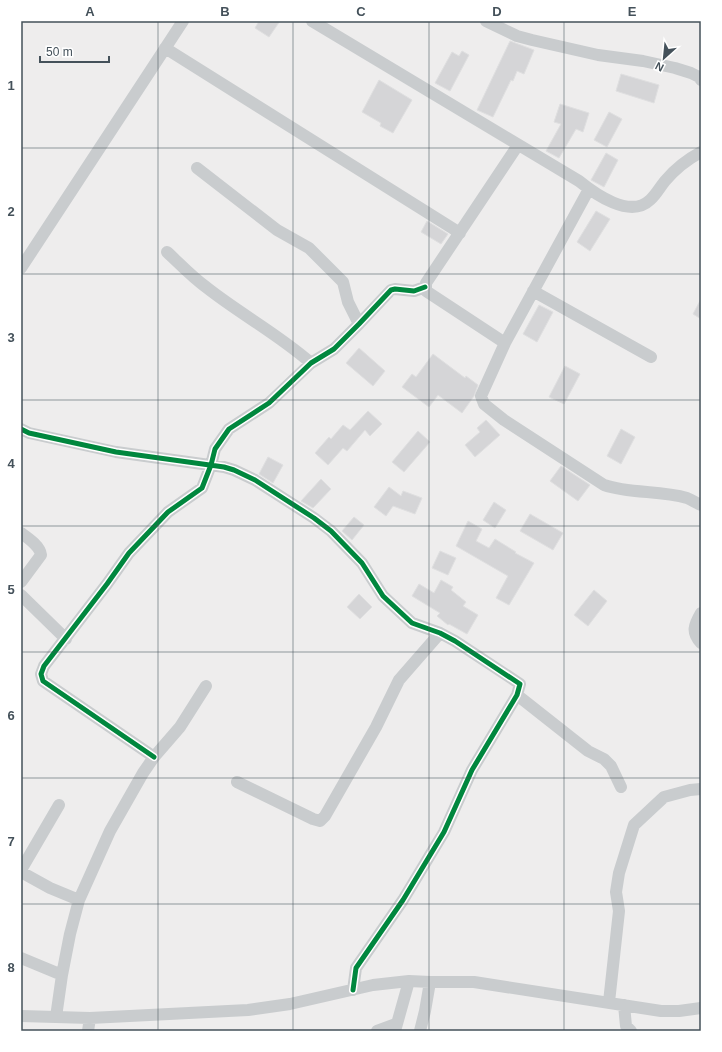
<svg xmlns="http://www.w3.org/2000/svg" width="722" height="1052" viewBox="0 0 722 1052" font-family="Arial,sans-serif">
	<rect width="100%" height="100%" fill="#eeeded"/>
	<path fill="#d5d5d7" stroke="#dfdfe0" d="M259,21H280L269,37L255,28Z
		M510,41L534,50L524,74L517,71L513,81L511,80L493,117L477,110Z
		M462,51L469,55L450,91L435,83L452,52L459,56Z
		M621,74L659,85L654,103L616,91Z
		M379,80L412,100L393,133L380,126L381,123L362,112Z
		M560,104L589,113L583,132L576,129L559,158L546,151L561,124L554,122Z
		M609,112L622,119L607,147L594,140Z
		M606,153L618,160L604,187L591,180Z
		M596,211L610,219L590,251L577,242Z
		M427,221L448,234L441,244L421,232Z
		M701,299V319L693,314Z
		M539,305L553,312L537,342L523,334Z
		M359,348L385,371L373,386L346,363Z
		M433,354L465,378L466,376L478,385L474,396L462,413L438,395L429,407L402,387L412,374L416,377Z
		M565,366L580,374L564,404L549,397Z
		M368,411L382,424L370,436L365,430L347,451L343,448L328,465L315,453L329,437L331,439L343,425L350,430Z
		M486,420L500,435L475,457L465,445L480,432L477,428Z
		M621,429L635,437L621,464L607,456Z
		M418,431L430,442L404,472L392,462Z
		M268,457L283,465L273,483L259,474Z
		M561,466L590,485L578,501L550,481Z
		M321,479L331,489L313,508L301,501Z
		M389,487L401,496L403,491L422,498L415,514L393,506L386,516L374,507Z
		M494,502L506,510L495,528L483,520Z
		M530,514L563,533L553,550L520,531Z
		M354,517L364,525L352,540L342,531Z
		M468,521L482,529L476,541L489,548L495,539L516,552L515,553L534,563L509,605L496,598L508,576L456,546Z
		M440,551L456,558L448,575L432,568Z
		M441,580L453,587L451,590L466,602L463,606L478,615L467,634L449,624L448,625L437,616L440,613L412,596L419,584L434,593Z
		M594,590L607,601L588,626L574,615Z
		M359,594L372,607L360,619L347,607Z"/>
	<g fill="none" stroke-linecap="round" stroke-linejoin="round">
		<path stroke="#c9ccce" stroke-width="12" d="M312,21L579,181C595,194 630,219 650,200C656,195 660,187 665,181C675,169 688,159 701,152
			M486,21L517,36L532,40L598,55L643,61L675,68L691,73L699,77L701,80
			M165,48L460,233
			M197,168L277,230L309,248L343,282L348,302L359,324
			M589,189L505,343L481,396L484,404L504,420L604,485C630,494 660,490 687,498C692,500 696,503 701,505
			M167,252C180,264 192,277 206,287C240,314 278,334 311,363
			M21,268L183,21
			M533,291L651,357
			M505,343L426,291V283L518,145
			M21,429L29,433L116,452L224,467L234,470L255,480L314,518L331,531L362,563L383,596L412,623L440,633L455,641L520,684L517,695L472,770L444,832L403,900L356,968L353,990
			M21,533C28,538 40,546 41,555L21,582
			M21,595L66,639
			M701,613C694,625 691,632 701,643
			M517,695L588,751L604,759L611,766L621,787
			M154,757L43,681L41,674L44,666L107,584L129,553L168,512L202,488L211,465L215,449L229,429L269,403L311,363L334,349L359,324L391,290L395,289L414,291L425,287
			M237,782L313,819L320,821L325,816L376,727L399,680L440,633
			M21,870L59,805
			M21,872L50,888L79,900
			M21,958L62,975
			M609,1002L619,911L616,892L619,873L634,825L664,797L690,790L701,789
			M624,1005L626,1026L631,1031
			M21,1016L90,1018L248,1010L290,1004L373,985L409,981L430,982H474L661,1011H679L701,1008
			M56,1017L62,975L70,934L79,900L110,831L143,773L154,757L180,727L206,686
			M88,1031L90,1018
			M377,1031L396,1024
			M395,1031L409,981
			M420,1031L425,1011L430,982"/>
		<g stroke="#fff" stroke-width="8">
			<path id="cycleway" d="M21,429L29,433L116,452L224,467L234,470L255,480L314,518L331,531L362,563L383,596L412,623L440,633L455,641L520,684L517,695L472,770L444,832L403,900L356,968L353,990
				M154,757L43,681L41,674L44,666L107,584L129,553L168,512L202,488L211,465L215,449L229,429L269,403L311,363L334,349L359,324L391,290L395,289L414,291L425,287"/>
		</g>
		<use href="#cycleway" stroke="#00873e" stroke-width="5"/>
	</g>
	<path fill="none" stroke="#44515a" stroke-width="1" stroke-opacity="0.55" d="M158,21V1031M293,21V1031M429,21V1031M564,21V1031M21,148H701M21,274H701M21,400H701M21,526H701M21,652H701M21,778H701M21,904H701"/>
	<rect width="722" height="1052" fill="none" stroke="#ffffff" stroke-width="44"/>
	<g transform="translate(664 58) rotate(207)" stroke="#ffffff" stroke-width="3" paint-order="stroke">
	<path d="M0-3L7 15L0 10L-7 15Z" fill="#44515a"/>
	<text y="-6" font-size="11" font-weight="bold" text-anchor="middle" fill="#44515a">N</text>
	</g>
	<path d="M40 56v6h69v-6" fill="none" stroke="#44515a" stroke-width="2"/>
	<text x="46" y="56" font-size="12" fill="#44515a" stroke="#ffffff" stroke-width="3" paint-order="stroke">50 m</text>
	<rect x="22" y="22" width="678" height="1008" fill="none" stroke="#44515a" stroke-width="1.5"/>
	<g font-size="13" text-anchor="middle" font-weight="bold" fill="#44515a">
		<text x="90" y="16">A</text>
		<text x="225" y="16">B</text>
		<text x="361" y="16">C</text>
		<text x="497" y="16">D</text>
		<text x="632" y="16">E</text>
		<text x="11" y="90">1</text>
		<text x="11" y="216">2</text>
		<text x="11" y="342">3</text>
		<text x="11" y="468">4</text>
		<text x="11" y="594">5</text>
		<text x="11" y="720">6</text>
		<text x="11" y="846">7</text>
		<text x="11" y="972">8</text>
	</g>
</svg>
